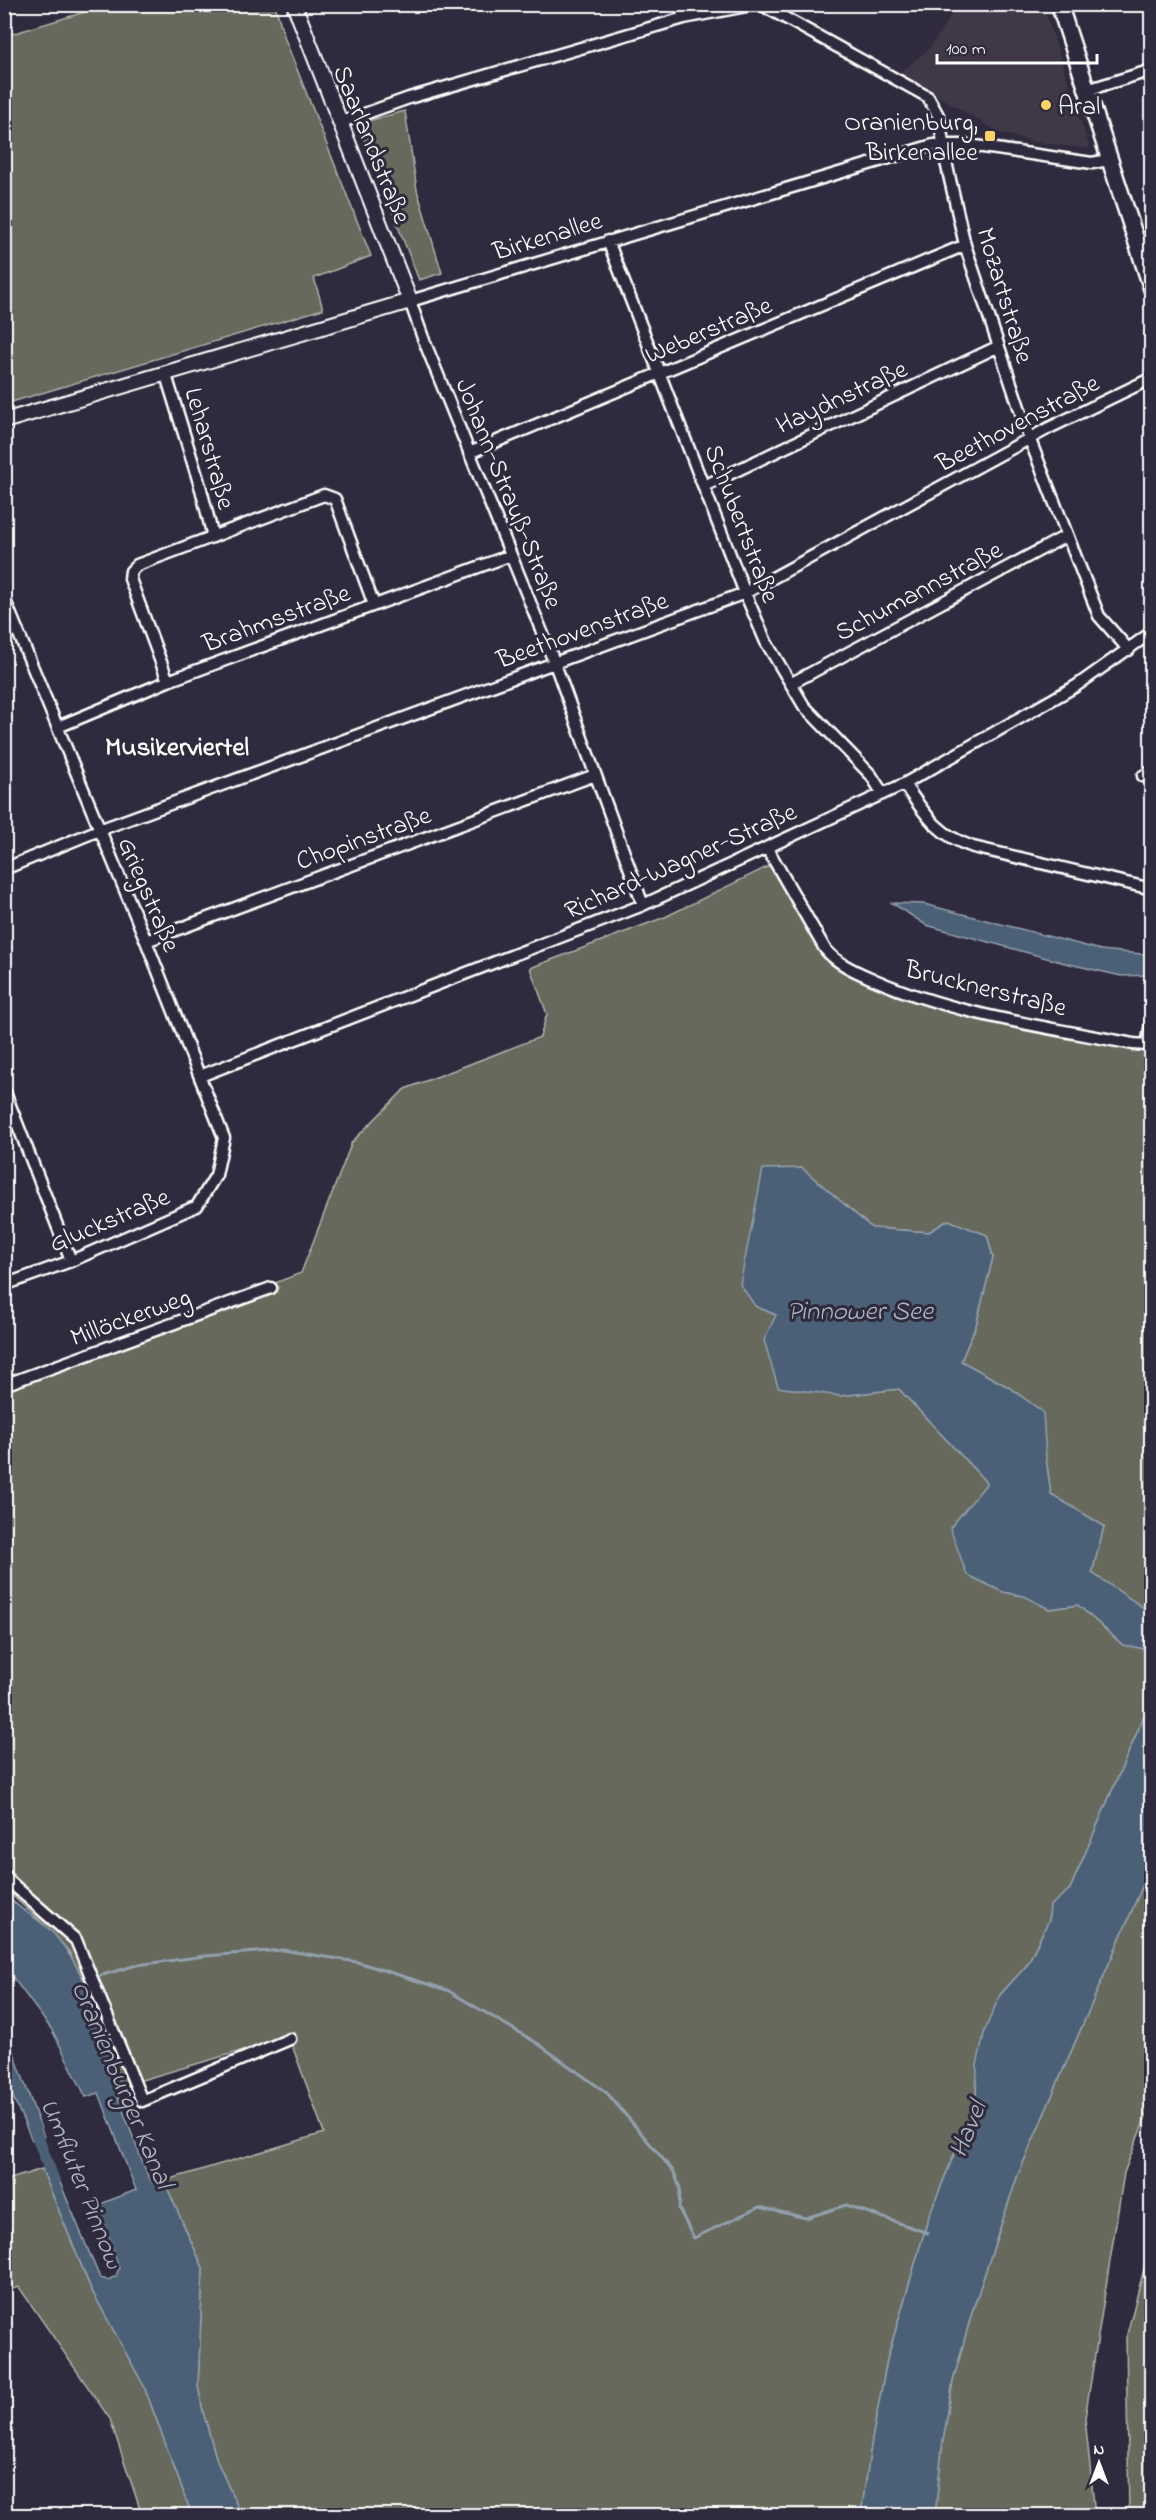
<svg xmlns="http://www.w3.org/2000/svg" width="1156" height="2520" viewBox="0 0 1156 2520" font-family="'Indie Flower',sans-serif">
	<rect width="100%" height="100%" fill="#2f2a3d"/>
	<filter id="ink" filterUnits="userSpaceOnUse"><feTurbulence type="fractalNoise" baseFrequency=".0167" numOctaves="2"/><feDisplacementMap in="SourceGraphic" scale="12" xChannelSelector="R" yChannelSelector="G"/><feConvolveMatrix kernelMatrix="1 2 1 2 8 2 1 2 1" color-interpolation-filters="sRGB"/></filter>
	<g filter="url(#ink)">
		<path fill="#413747" d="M958,5H1043L1090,149L1035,142L1000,133L899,73L929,49Z"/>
		<path fill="#66695b" stroke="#b2b4ad" stroke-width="1.5" d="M111,4L275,5L285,39L371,256L314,278L323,309L5,404V36Z
			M405,111L417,190L442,273L419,280L361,132L364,122Z
			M771,865L824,958L896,996L991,1021L1142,1050L1151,1056V1613L1092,1573L1104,1526L1051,1494L1046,1459L1010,1388L961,1361L976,1325L993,1257L987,1235L948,1220L929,1232L872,1228L802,1168L755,1306L776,1315L840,1396L899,1389L987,1483L979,1495L1009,1593L1024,1596L1049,1609L1078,1605L1123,1645L1151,1649V1700L1070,1889L1050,1906L1049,1920L1027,1965L1000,1995L977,2076L976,2101L929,2216L887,2360L872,2440L861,2515H241L217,2461L203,2412L198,2386L203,2268L164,2181L324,2133L289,2037L121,2086L92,1999L69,1952L52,1932L5,1889V1387L301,1273L352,1142L405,1089L540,1037L547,1014L530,968L665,917Z
			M1151,1866V2103L1124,2173L1085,2418L1095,2515L935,2516L942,2447L953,2381L972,2312L1017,2177Z
			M42,2169L91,2289L144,2386L192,2515H142L110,2419L19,2287L5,2291L4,2181Z
			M1151,2242V2515H1129L1126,2338Z"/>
		<path fill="#4b6176" stroke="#93a0ad" stroke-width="1.5" d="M892,903L924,904L1101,950L1151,955V975L1121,976L1065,963L926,925Z
			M802,1168L872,1228L929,1232L948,1220L987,1235L993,1257L976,1325L961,1361L1010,1388L1043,1412L1046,1459L1051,1494L1104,1526L1092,1573L1151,1613V1650L1123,1645L1078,1605L1049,1609L1024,1596L1003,1592L967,1575L950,1528L987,1483L899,1389L840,1396L778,1387L764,1340L776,1315L755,1306L740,1284L763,1169Z
			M1151,1700V1866L1017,2177L972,2312L953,2381L942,2447L935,2515H861L872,2440L887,2360L929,2216L976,2101L977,2065L985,2030L1000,1995L1027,1965L1037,1945L1049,1920L1050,1906L1070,1889Z
			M5,1894C19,1910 41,1919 55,1935C91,1977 104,2035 121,2086L115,2089L147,2174L152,2182L164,2181L203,2268L198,2386L203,2412L217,2461L241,2515H192L144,2386L91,2289L42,2169L53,2166L100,2278L108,2280L116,2276L119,2268L98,2205L136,2190L99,2093L86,2097L52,2030L5,1967Z
			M5,2028L44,2137L32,2140L5,2079Z"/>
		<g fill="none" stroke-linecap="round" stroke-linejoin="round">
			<path stroke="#93a0ad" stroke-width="3" d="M99,1976L137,1965L205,1956L283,1950L357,1962L447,1990L537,2043L607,2093L674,2172L680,2188L679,2209L694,2238L759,2207L806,2218L846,2205L928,2233"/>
			<path stroke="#4b6176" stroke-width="12" d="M33,2125L54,2181"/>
			<g stroke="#fff" stroke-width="15">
				<path id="minor" d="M680,4L684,18
					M760,4L928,97L939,117L946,162L965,245L1030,440L1099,616L1129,650
					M1087,90L1152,70
					M339,123L409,98L684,18L757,4
					M608,241L745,593L766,642L804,706L871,775L883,794
					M165,372L201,489L213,537
					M469,453L965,245
					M704,486L997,347
					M4,598L146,941L224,1138L216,1175L197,1206L71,1261L4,1285
					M168,681L130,579L131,571L137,565L324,495L335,499L374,605
					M792,683L1066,536
					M58,727L168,681L511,555
					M1143,776L1152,771
					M904,784C925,814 937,835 973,847L1152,889
					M767,848L825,949C837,964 857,972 875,980C956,1015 1046,1027 1133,1044L1147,1045L1152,1050
					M4,869L99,830L745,593L1049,428L1152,378
					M643,905L555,664L423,338L410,301L933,145H969L1092,163L1109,160
					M146,941L595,775
					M1147,1045L1152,1019
					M200,1076L643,905L904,784L1076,686L1152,632
					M4,1090L71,1261
					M4,1385L271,1288
					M4,1874L10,1882L76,1940L142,2101L290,2039"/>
			</g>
			<g stroke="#fff" stroke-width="18">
				<path id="tertiary" d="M4,421L410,301L294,4"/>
			</g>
			<g stroke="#fff" stroke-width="20">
				<path id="secondary" d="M1059,4L1152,289"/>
			</g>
			<use href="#minor" stroke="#2f2a3d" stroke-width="10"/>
			<use href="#tertiary" stroke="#2f2a3d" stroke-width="14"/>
			<use href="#secondary" stroke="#2f2a3d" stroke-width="15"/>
		</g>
	</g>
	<g fill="#ffd166" stroke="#2f2a3d" stroke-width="2">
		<circle cx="1046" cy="105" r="6"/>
		<rect x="984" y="130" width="12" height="12" rx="3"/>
	</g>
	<g text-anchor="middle" stroke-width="6" stroke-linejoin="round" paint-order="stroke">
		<g font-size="26" fill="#fff" stroke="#2f2a3d" text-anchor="start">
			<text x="1058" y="114">Aral</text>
			<text x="978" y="130" text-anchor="end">Oranienburg,<tspan x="978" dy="30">Birkenallee</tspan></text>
		</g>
		<g font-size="26" fill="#fff" stroke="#2f2a3d">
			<text transform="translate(373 144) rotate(68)" y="9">Saarlandstraße</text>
			<text transform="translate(547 235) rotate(-17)" y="9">Birkenallee</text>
			<text transform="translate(1006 295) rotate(73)" y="9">Mozartstraße</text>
			<text transform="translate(708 329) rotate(-23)" y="9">Weberstraße</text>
			<text transform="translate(841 396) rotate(-25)" y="9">Haydnstraße</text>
			<text transform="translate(1017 422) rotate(-28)" y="9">Beethovenstraße</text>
			<text transform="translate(211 448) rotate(74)" y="9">Leharstraße</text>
			<text transform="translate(510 493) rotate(68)" y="9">Johann-Strauß-Straße</text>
			<text transform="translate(743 523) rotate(69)" y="9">Schubertstraße</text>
			<text transform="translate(918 590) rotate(-28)" y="9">Schumannstraße</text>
			<text transform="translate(276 617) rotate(-20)" y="9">Brahmsstraße</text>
			<text transform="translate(582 629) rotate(-20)" y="9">Beethovenstraße</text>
			<text transform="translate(363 837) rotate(-20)" y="9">Chopinstraße</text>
			<text transform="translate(680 860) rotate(-24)" y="9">Richard-Wagner-Straße</text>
			<text transform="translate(150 894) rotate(67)" y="9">Griegstraße</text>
			<text transform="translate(986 987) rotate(14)" y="9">Brucknerstraße</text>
			<text transform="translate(109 1219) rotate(-23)" y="9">Gluckstraße</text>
			<text transform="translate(130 1316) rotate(-20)" y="9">Millöckerweg</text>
		</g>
		<g font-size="27" font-weight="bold" fill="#fff" stroke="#2f2a3d">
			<text x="177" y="755">Musikerviertel</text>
		</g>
		<g font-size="27" font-style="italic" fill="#aeb8c1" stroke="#2f2a3d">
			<text x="860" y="1319">Pinnower See</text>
			<text transform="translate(123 2084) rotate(67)" y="9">Oranienburger Kanal</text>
			<text transform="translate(967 2129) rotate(-68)" y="9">Havel</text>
			<text transform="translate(83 2183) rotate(68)" y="9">Umfluter Pinnow</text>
		</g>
	</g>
	<rect width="1156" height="2520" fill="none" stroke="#2f2a3d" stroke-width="24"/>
	<rect x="12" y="12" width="1132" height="2496" fill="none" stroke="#fff" stroke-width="2" filter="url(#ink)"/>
	<g transform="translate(1099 2463)" stroke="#2f2a3d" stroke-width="4.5" paint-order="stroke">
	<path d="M0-4.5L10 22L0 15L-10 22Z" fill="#ffffff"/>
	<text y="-9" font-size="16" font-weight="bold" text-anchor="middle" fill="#ffffff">N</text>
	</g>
	<path d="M937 54v9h160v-9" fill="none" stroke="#ffffff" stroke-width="3"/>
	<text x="946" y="54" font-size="18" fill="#ffffff" stroke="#2f2a3d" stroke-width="4.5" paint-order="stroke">100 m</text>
</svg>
